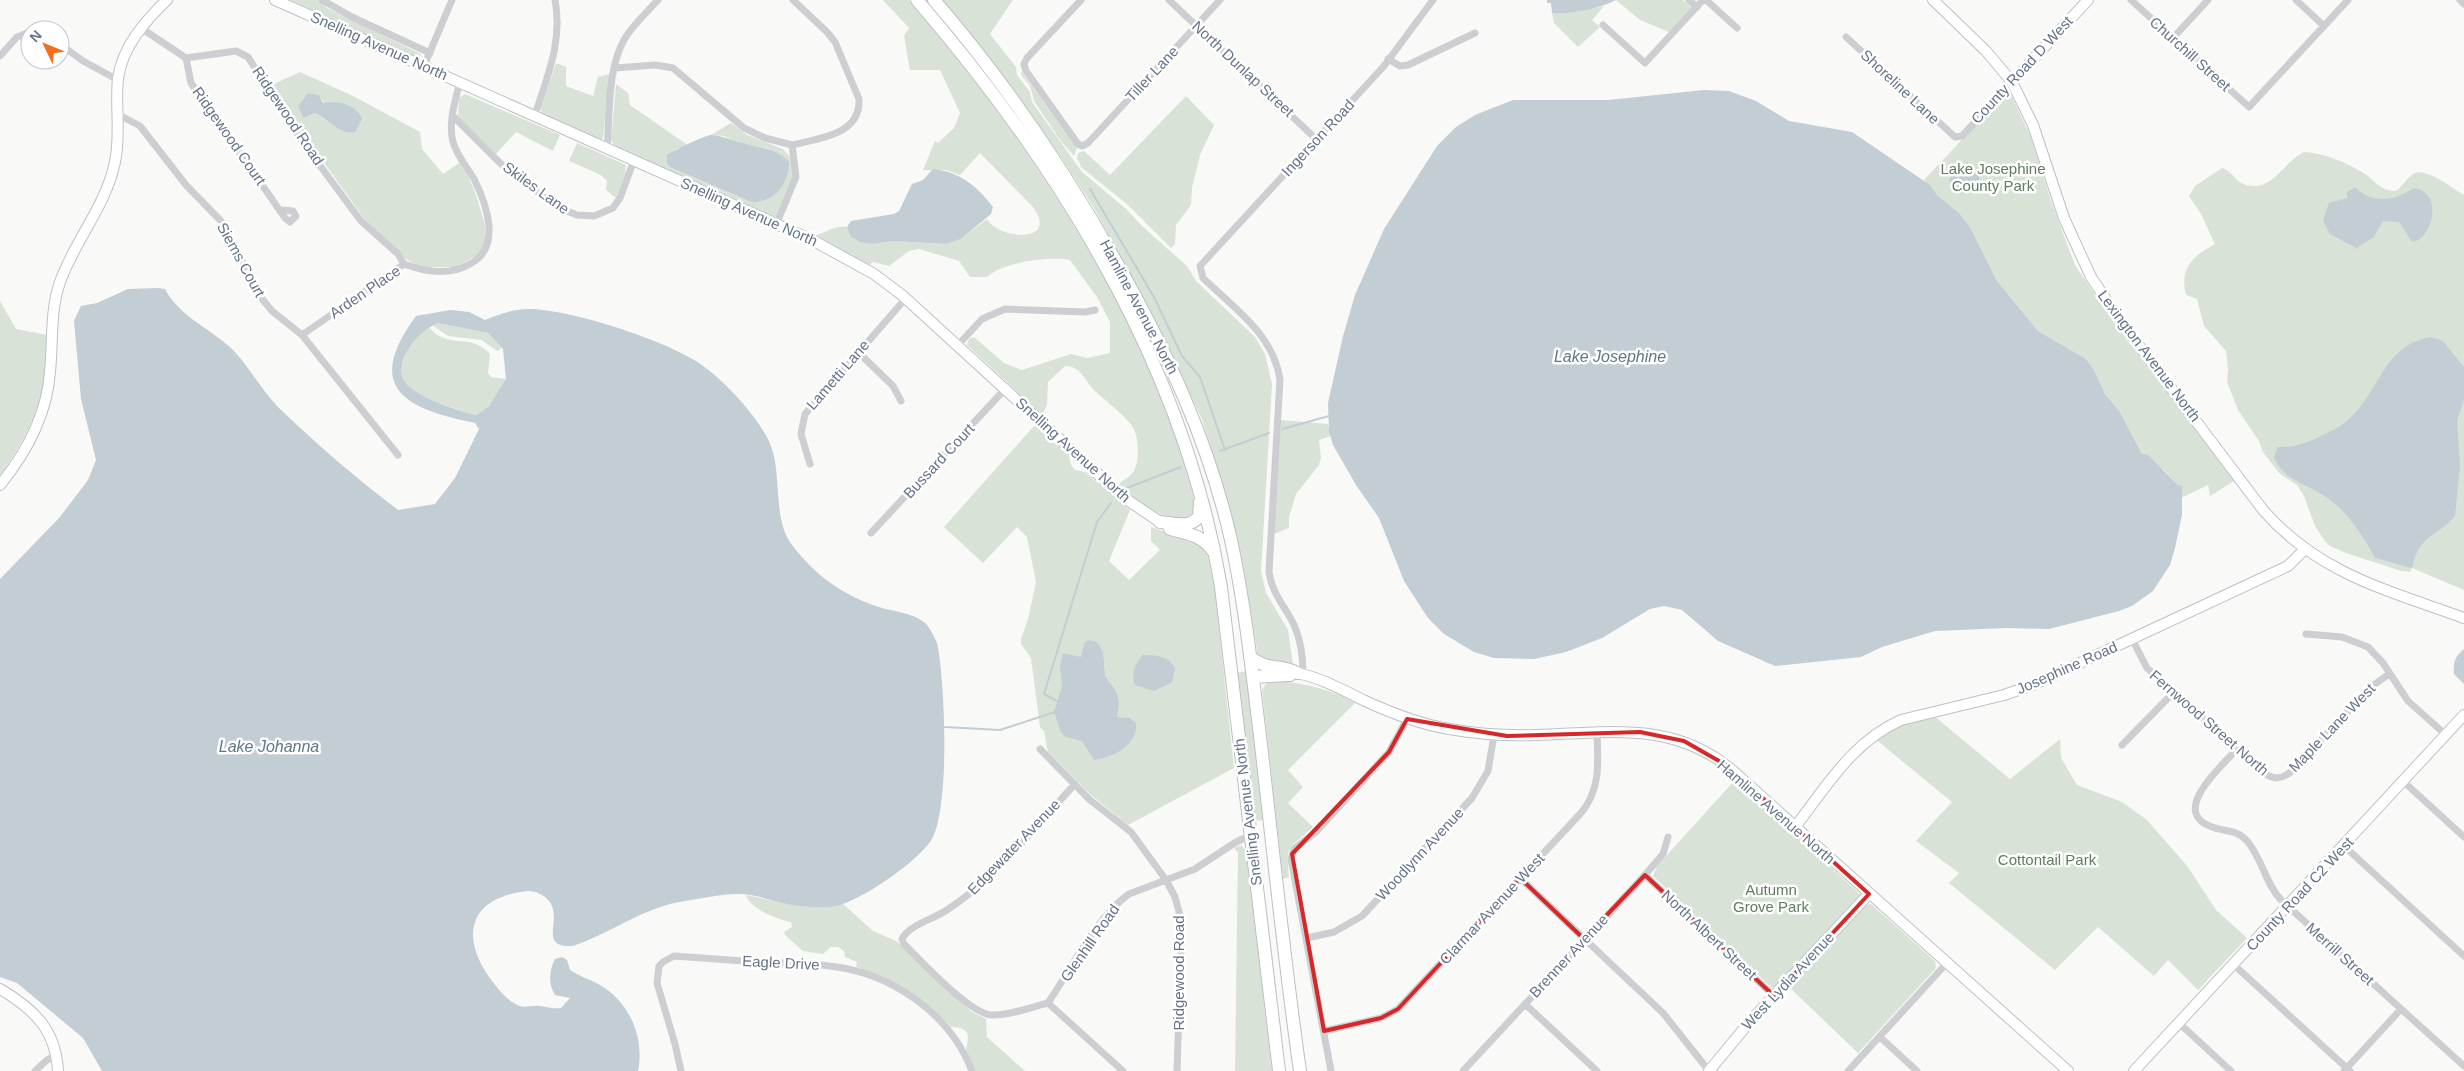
<svg xmlns="http://www.w3.org/2000/svg" width="2464" height="1071" viewBox="0 0 2464 1071" font-family="Arial,sans-serif">
	<rect width="100%" height="100%" fill="#f9f9f7"/>
	<path fill="#d9e2d7" fill-rule="evenodd" d="M290,0H318L327,8L421,54V58L419,59Z
		M883,0H909L917,9C985,90 1045,174 1097,265C1114,296 1133,327 1146,359C1166,405 1182,454 1195,502V512L1188,522C1159,518 1138,503 1116,486C1121,482 1131,476 1134,471C1140,460 1139,436 1132,426C1122,413 1107,402 1095,391C1085,382 1082,366 1065,366L1048,382L1047,405L1042,415L967,345L969,339L974,337L1004,363L1022,370L1071,354L1087,358L1110,353V322L1097,297L1070,260C1049,256 1003,262 987,277H970L959,261L919,249L909,251L889,266L873,262L869,265L813,236C826,233 833,225 847,227L850,236L873,244L892,241L947,244L961,239L987,219C1000,241 1061,243 1032,206L980,153L960,175L946,170H923L935,141L938,143L954,128L960,113L940,70H910L904,36L909,28Z
		M942,0H1013L990,34L1016,67L1017,75L1030,92L1032,102L1082,172L1126,209L1143,227L1187,266L1196,281L1255,337L1265,354L1272,384L1261,571L1266,593L1288,630L1293,665L1258,657L1244,569L1231,512L1202,419L1163,336L1094,208L1061,157L978,43Z
		M1616,0H1683L1692,8L1669,32L1640,20Z
		M1604,6L1592,20L1600,27L1578,47L1554,23L1552,13L1577,12Z
		M556,63L566,67V86L593,96L598,77L610,74L603,138L600,140L541,113V108Z
		M1021,71L1077,148L1074,156L1060,140L1034,101L1030,86L1021,75Z
		M300,72L351,95L420,132L422,149L443,174L459,163L468,176L475,192L485,224L486,243L477,255L457,267H420L406,259L368,224L269,86ZM308,93L319,95L342,131L315,113L303,118L298,106Z
		M616,84L628,93L630,105L689,146L676,149L671,167L701,179L771,149L743,144L724,136L711,135L731,123L747,135L783,149L792,159L793,178L776,216L770,217L614,145L611,140Z
		M465,94L560,135L553,151L516,132L496,154L458,117L459,98Z
		M2005,94L2011,95L2031,137L2051,201L2075,265L2114,323L2234,481L2210,496L2208,485L2181,498L2178,485L2164,470L2142,454L2120,412L2105,394L2094,370L2086,359L2038,331L1997,281L1970,227L1959,213L1937,195L1924,180Z
		M1186,96L1214,125L1200,155L1192,188L1191,205L1176,225L1175,244L1171,248L1128,205L1081,167L1077,158L1078,153L1084,151L1110,175Z
		M577,143L626,165L625,174L616,198L606,190L607,181L601,175L569,161Z
		M2304,152C2323,153 2343,161 2360,171C2374,178 2378,191 2396,191C2403,186 2407,178 2413,174C2425,166 2453,189 2464,195V590L2412,568L2410,572L2401,571L2346,553L2330,546L2325,541L2315,526L2304,496L2297,485L2279,473L2263,452L2259,441L2238,410L2227,382L2228,369L2226,351L2204,326L2197,299L2186,295C2179,268 2193,256 2215,244L2201,214L2189,196L2195,186L2222,168C2233,171 2236,183 2246,185C2273,192 2283,162 2304,152Z
		M0,301L16,329L47,335C46,352 46,369 43,385C37,418 19,449 0,475Z
		M437,323L488,333L502,348L497,351L482,340L448,336L432,325Z
		M429,327C446,350 471,332 490,354L488,373L491,377L506,379C499,393 491,407 477,415C460,411 411,396 403,380C399,370 403,362 406,353C410,344 420,332 429,327Z
		M1281,420L1328,424L1331,436L1319,440L1321,458L1319,465L1296,494L1289,517V528L1274,534Z
		M1035,425L1069,456L1071,465L1075,470L1085,472L1130,510L1109,561L1129,580L1160,550L1151,541V527L1200,544L1208,555L1215,592L1234,768L1128,825L1090,794L1048,752L1044,731L1040,727L1031,658L1021,644V639L1028,619L1036,582L1027,537L1017,527L983,563L944,527Z
		M1247,671L1264,820L1254,821L1236,673Z
		M1282,681C1309,685 1331,689 1355,703L1288,770L1303,787L1288,803L1313,827C1290,849 1285,842 1289,877L1283,879L1262,690L1267,682Z
		M1934,716L2010,779L2060,739L2061,758L2077,785L2122,802L2147,820L2188,867L2216,910L2247,938L2198,990L2168,960L2154,976L2098,927L2055,970L1949,883L1959,873L1916,841L1952,802L1874,738L1907,723Z
		M1735,780L1861,895V898L1776,987H1771L1653,876L1657,866Z
		M1241,845L1246,851L1272,1071H1235L1238,853L1234,848Z
		M746,895L788,904L835,906L842,903L873,931L898,942L971,1011L986,1019L987,1037L1025,1071H975L966,1049C970,1034 969,1027 951,1027C923,998 894,981 856,967L857,962L845,957L844,951L838,947H831L823,954L803,951L785,935L784,932L792,927L791,922C777,919 750,909 746,895Z
		M1871,904L1935,961L1936,968L1858,1053L1789,987L1865,905Z"/>
	<path fill="#c3cdd4" fill-rule="evenodd" d="M1547,0H1616C1595,10 1574,14 1552,13L1551,3H1547Z
		M1704,90L1729,91L1756,101L1789,121L1852,132L1930,185L1937,195L1959,213L1970,227L1997,281L2038,331L2086,359L2094,370L2105,394L2120,412L2142,454L2148,455L2178,485L2182,486V515L2175,548L2170,565L2153,591L2132,606L2119,611L2049,629L2007,628L1935,631L1882,647L1861,657L1775,666L1718,641L1682,610L1664,606L1650,609L1602,638L1566,652L1534,659L1494,658L1474,652L1444,634L1428,618L1404,581L1379,518L1356,485L1333,445L1329,431L1328,403L1343,336L1355,295L1384,229L1437,146L1456,127L1475,115L1513,100H1608Z
		M308,93L319,95L323,103C336,101 356,103 362,119L355,132C341,136 328,119 315,113L303,118L298,106Z
		M711,135C725,136 733,141 746,144C763,149 776,148 789,162C789,184 775,202 752,202L670,167L667,163V155C678,149 700,137 711,135Z
		M1967,162L1979,174V183L1972,192L1960,194L1949,181L1953,171Z
		M933,169C960,172 977,186 993,207L991,214L961,239L947,244L892,241L873,244L860,242L850,236L847,227L851,221L894,214L899,211L912,184L923,180Z
		M2355,187C2373,205 2393,201 2414,188C2444,192 2433,240 2412,242L2399,222L2383,221L2373,238L2359,246L2358,249L2330,234L2323,220L2329,203L2347,198V192Z
		M158,288L165,289C181,319 213,329 235,352C250,369 262,390 277,406C315,443 356,478 398,510L435,504L455,478L479,429L475,423C405,409 363,388 416,316L450,310L469,312L485,320C498,314 512,310 526,309C567,308 665,340 699,363C723,379 755,414 768,439C784,471 771,518 792,545C815,575 842,595 879,607C893,612 912,612 925,623C929,626 935,638 937,643C945,678 951,814 930,842C914,864 862,900 836,906C822,909 800,906 787,904C771,901 756,894 739,894C720,894 698,899 679,902C641,909 609,934 573,946C534,948 568,915 545,897C540,893 534,891 528,891C468,897 459,937 492,981C500,991 508,1002 520,1006C526,1008 533,1005 539,1006C548,1007 552,1009 561,1008L570,998L555,995C548,983 549,971 555,959L562,957L567,960L570,970C579,976 589,979 598,984C629,1000 645,1038 638,1071H102L83,1038L17,983L0,977V579L60,517L88,480L96,460L81,399L74,321L81,306L97,303L128,289ZM437,323L488,333L503,349L506,379L489,406L477,415C458,411 415,397 404,381C399,373 402,363 405,355C412,341 423,330 437,323Z
		M2431,337L2443,341L2464,367V400L2457,421L2460,466L2455,516C2436,538 2419,534 2412,568L2375,558C2364,537 2348,513 2329,499C2310,485 2284,481 2274,458L2277,447C2292,448 2304,444 2317,438C2329,432 2341,427 2350,418C2381,390 2383,345 2431,337Z
		M1089,640L1097,642L1103,652L1105,676L1116,691L1119,702L1117,717L1130,718L1136,723C1139,744 1113,758 1094,760L1082,741L1066,737L1061,732L1054,712L1062,687L1060,665L1063,653L1081,657L1085,642Z
		M2464,649V684L2454,674C2453,663 2455,656 2464,649Z
		M1143,655C1155,655 1170,656 1175,669L1172,682L1154,691L1135,685C1131,675 1135,662 1143,655Z"/>
	<g fill="none" stroke-linecap="round" stroke-linejoin="round">
		<path stroke="#c3cdd4" stroke-width="2" d="M1090,189L1154,297L1182,356L1200,377L1225,450
			M1282,429L1329,416
			M1220,451L1269,433
			M1127,488L1181,467
			M1057,701L1044,694L1097,522L1111,503
			M945,727L1000,730L1055,712"/>
		<g stroke="#bdc1c7" stroke-width="12">
			<path id="secondary" d="M275,0L812,240L874,274L902,295L1123,497L1160,522
				M1933,0L1986,51L2012,82L2033,125L2064,218L2091,277L2119,319L2263,510C2319,574 2387,590 2464,618
				M2012,82L2088,0
				M0,485C26,453 47,414 50,372C53,343 50,310 60,282C75,240 106,206 115,162C121,134 115,106 118,79C122,47 145,21 167,0
				M1297,673C1321,678 1341,689 1363,700C1391,713 1419,724 1449,729C1478,734 1507,736 1536,735C1608,733 1672,720 1732,770L2068,1071
				M1795,827C1827,786 1852,742 1901,720L2004,695L2035,684L2288,566L2305,549
				M0,989C34,1009 56,1030 58,1071
				M1709,1071L1752,1019L1869,894
				M2134,1071L2464,715"/>
		</g>
		<g stroke="#bbbec2" stroke-width="14">
			<path id="highway" d="M917,0C1062,168 1184,366 1221,587L1279,1071
				M934,0C1005,82 1066,172 1119,267C1168,354 1209,443 1231,540C1245,605 1252,671 1260,736C1273,848 1284,960 1300,1071
				M1160,522C1175,523 1188,529 1199,517L1200,502
				M1170,529C1187,533 1204,536 1213,551
				M1250,657C1269,672 1279,663 1297,673
				M1253,677L1290,675"/>
		</g>
		<path stroke="#ccced2" stroke-width="7" d="M322,0L354,18L430,53
			M1081,0L1027,58L1024,64L1026,71L1078,144L1082,146L1088,143L1220,0
			M1169,0L1316,139
			M1689,0L1697,7
			M1706,0L1737,28
			M2131,0L2249,107L2348,0
			M2296,0L2324,26
			M2460,0L2464,4
			M1603,25L1645,63L1703,0
			M141,28L186,58L236,51L248,57L301,140L361,221L398,254L404,264
			M1846,37L1955,137L1962,136L2012,82
			M2173,38L2208,0
			M60,44L83,61L118,80
			M0,56L17,37L30,32
			M186,58L191,83L285,218L290,222L296,216L293,211L281,210
			M1388,59L1400,66L1408,65L1475,33
			M424,66L452,0
			M615,68L655,65L673,68L744,128L765,138L792,145
			M119,115L140,126L186,185L220,220L263,300L272,311L302,335L398,455
			M535,115C547,77 563,41 555,0
			M453,116L500,163L557,207L577,215L594,216L613,208L620,198L634,160
			M607,148C610,113 607,69 625,38C634,24 647,12 658,0
			M776,225L796,177L792,145C819,138 861,135 859,99L835,42L827,32L793,0
			M302,335L404,264C426,272 449,276 470,264C502,247 487,205 474,179C467,167 457,156 453,142C448,124 455,101 460,82
			M958,345L982,319L1005,309L1085,312L1095,310
			M858,352L893,386L901,401
			M810,464L801,434L805,414L906,298
			M871,533L1006,388
			M2306,634L2342,637L2368,647L2383,663L2408,701L2446,735
			M2132,639L2147,668L2262,772C2274,780 2281,780 2292,771L2371,687L2389,674
			M1303,674C1303,657 1301,640 1294,625C1285,606 1272,594 1269,572L1280,379C1273,334 1234,308 1203,278L1200,266L1384,66L1433,0
			M2122,745L2174,692
			M1040,749L1090,800L1131,832L1166,880L1175,897L1182,923L1177,1071
			M2237,749C2223,765 2168,812 2212,827C2225,832 2237,829 2247,841C2262,858 2265,883 2281,900L2464,1066
			M2404,782L2464,837
			M1075,784C1034,828 997,877 947,910C934,919 909,925 902,939L904,944C921,961 969,1013 991,1015C1009,1016 1031,1007 1048,1003C1070,971 1097,916 1129,894L1195,869L1236,842L1251,835
			M2344,846L2464,956
			M1645,875L1774,996
			M1520,878L1663,1013L1709,1071
			M1307,938L1334,932L1362,916L1472,798L1488,771L1494,735
			M2234,965L2350,1071
			M1048,1003L1123,1071
			M1525,1004L1597,1071
			M2179,1023L2231,1071
			M1324,1031L1381,1018L1398,1009L1581,813C1601,789 1598,762 1597,733
			M1880,1037L1917,1071
			M35,1071L47,1060L57,1055
			M681,1071L675,1044L657,983L659,966L663,962L674,956C702,958 729,960 757,962C781,963 805,963 829,966C890,972 950,1013 972,1071
			M1331,1071L1291,859L1294,849L1317,831L1389,752L1407,719
			M1463,1071L1645,875L1663,854L1668,837
			M1848,1071L1946,964
			M2344,1071L2401,1009"/>
		<use href="#secondary" stroke="#fff" stroke-width="10"/>
		<use href="#highway" stroke="#fff" stroke-width="12"/>
	</g>
	<path fill="none" stroke="#d62828" stroke-width="4" stroke-linejoin="round" d="M1407,719L1507,736L1640,732L1684,741L1726,765L1869,894L1774,996L1645,875L1584,939L1520,878L1398,1009L1381,1018L1324,1031L1292,854L1389,752Z"/>
	<g text-anchor="middle" stroke-width="5" stroke-linejoin="round" paint-order="stroke">
		<g font-size="15" fill="#65748b" stroke="#fff">
			<text transform="translate(379 46) rotate(24)" y="5">Snelling Avenue North</text>
			<text transform="translate(2190 54) rotate(42)" y="5">Churchill Street</text>
			<text transform="translate(1243 69) rotate(43)" y="5">North Dunlap Street</text>
			<text transform="translate(2022 70) rotate(-47)" y="5">County Road D West</text>
			<text transform="translate(1152 74) rotate(-47)" y="5">Tiller Lane</text>
			<text transform="translate(1900 87) rotate(43)" y="5">Shoreline Lane</text>
			<text transform="translate(288 116) rotate(56)" y="5">Ridgewood Road</text>
			<text transform="translate(229 136) rotate(55)" y="5">Ridgewood Court</text>
			<text transform="translate(1318 138) rotate(-47)" y="5">Ingerson Road</text>
			<text transform="translate(536 188) rotate(36)" y="5">Skiles Lane</text>
			<text transform="translate(749 212) rotate(24)" y="5">Snelling Avenue North</text>
			<text transform="translate(241 260) rotate(61)" y="5">Siems Court</text>
			<text transform="translate(365 292) rotate(-34)" y="5">Arden Place</text>
			<text transform="translate(1139 307) rotate(62)" y="5">Hamline Avenue North</text>
			<text transform="translate(2149 356) rotate(53)" y="5">Lexington Avenue North</text>
			<text transform="translate(838 375) rotate(-49)" y="5">Lametti Lane</text>
			<text transform="translate(1073 450) rotate(42)" y="5">Snelling Avenue North</text>
			<text transform="translate(939 461) rotate(-47)" y="5">Bussard Court</text>
			<text transform="translate(2067 668) rotate(-24)" y="5">Josephine Road</text>
			<text transform="translate(2209 723) rotate(41)" y="5">Fernwood Street North</text>
			<text transform="translate(2332 728) rotate(-46)" y="5">Maple Lane West</text>
			<text transform="translate(1248 812) rotate(-97)" y="5">Snelling Avenue North</text>
			<text transform="translate(1776 812) rotate(41)" y="5">Hamline Avenue North</text>
			<text transform="translate(1014 847) rotate(-46)" y="5">Edgewater Avenue</text>
			<text transform="translate(1420 854) rotate(-47)" y="5">Woodlynn Avenue</text>
			<text transform="translate(2300 894) rotate(-47)" y="5">County Road C2 West</text>
			<text transform="translate(1492 909) rotate(-47)" y="5">Clarmar Avenue West</text>
			<text transform="translate(1709 935) rotate(43)" y="5">North Albert Street</text>
			<text transform="translate(1090 943) rotate(-55)" y="5">Glenhill Road</text>
			<text transform="translate(2340 954) rotate(42)" y="5">Merrill Street</text>
			<text transform="translate(1569 956) rotate(-47)" y="5">Brenner Avenue</text>
			<text transform="translate(781 963) rotate(3)" y="5">Eagle Drive</text>
			<text transform="translate(1179 973) rotate(-90)" y="5">Ridgewood Road</text>
			<text transform="translate(1788 981) rotate(-47)" y="5">West Lydia Avenue</text>
		</g>
		<g font-size="15" fill="#627b61" stroke="#fff">
			<text x="1993" y="174">Lake Josephine<tspan x="1993" dy="17">County Park</tspan></text>
			<text x="2047" y="865">Cottontail Park</text>
			<text x="1771" y="895">Autumn<tspan x="1771" dy="17">Grove Park</tspan></text>
		</g>
		<g font-size="16" font-style="italic" fill="#617786" stroke="#fff">
			<text x="1610" y="362">Lake Josephine</text>
			<text x="269" y="752">Lake Johanna</text>
		</g>
	</g>
	<g transform="translate(45 45) rotate(313)"><circle r="24" fill="#ffffff" stroke="#c1c7d1"/>
	<path d="M0-4L9 19L0 12L-9 19Z" fill="#f66d1a"/>
	<text y="-8" font-size="14" font-weight="bold" text-anchor="middle" fill="#65748b">N</text>
	</g>
</svg>
